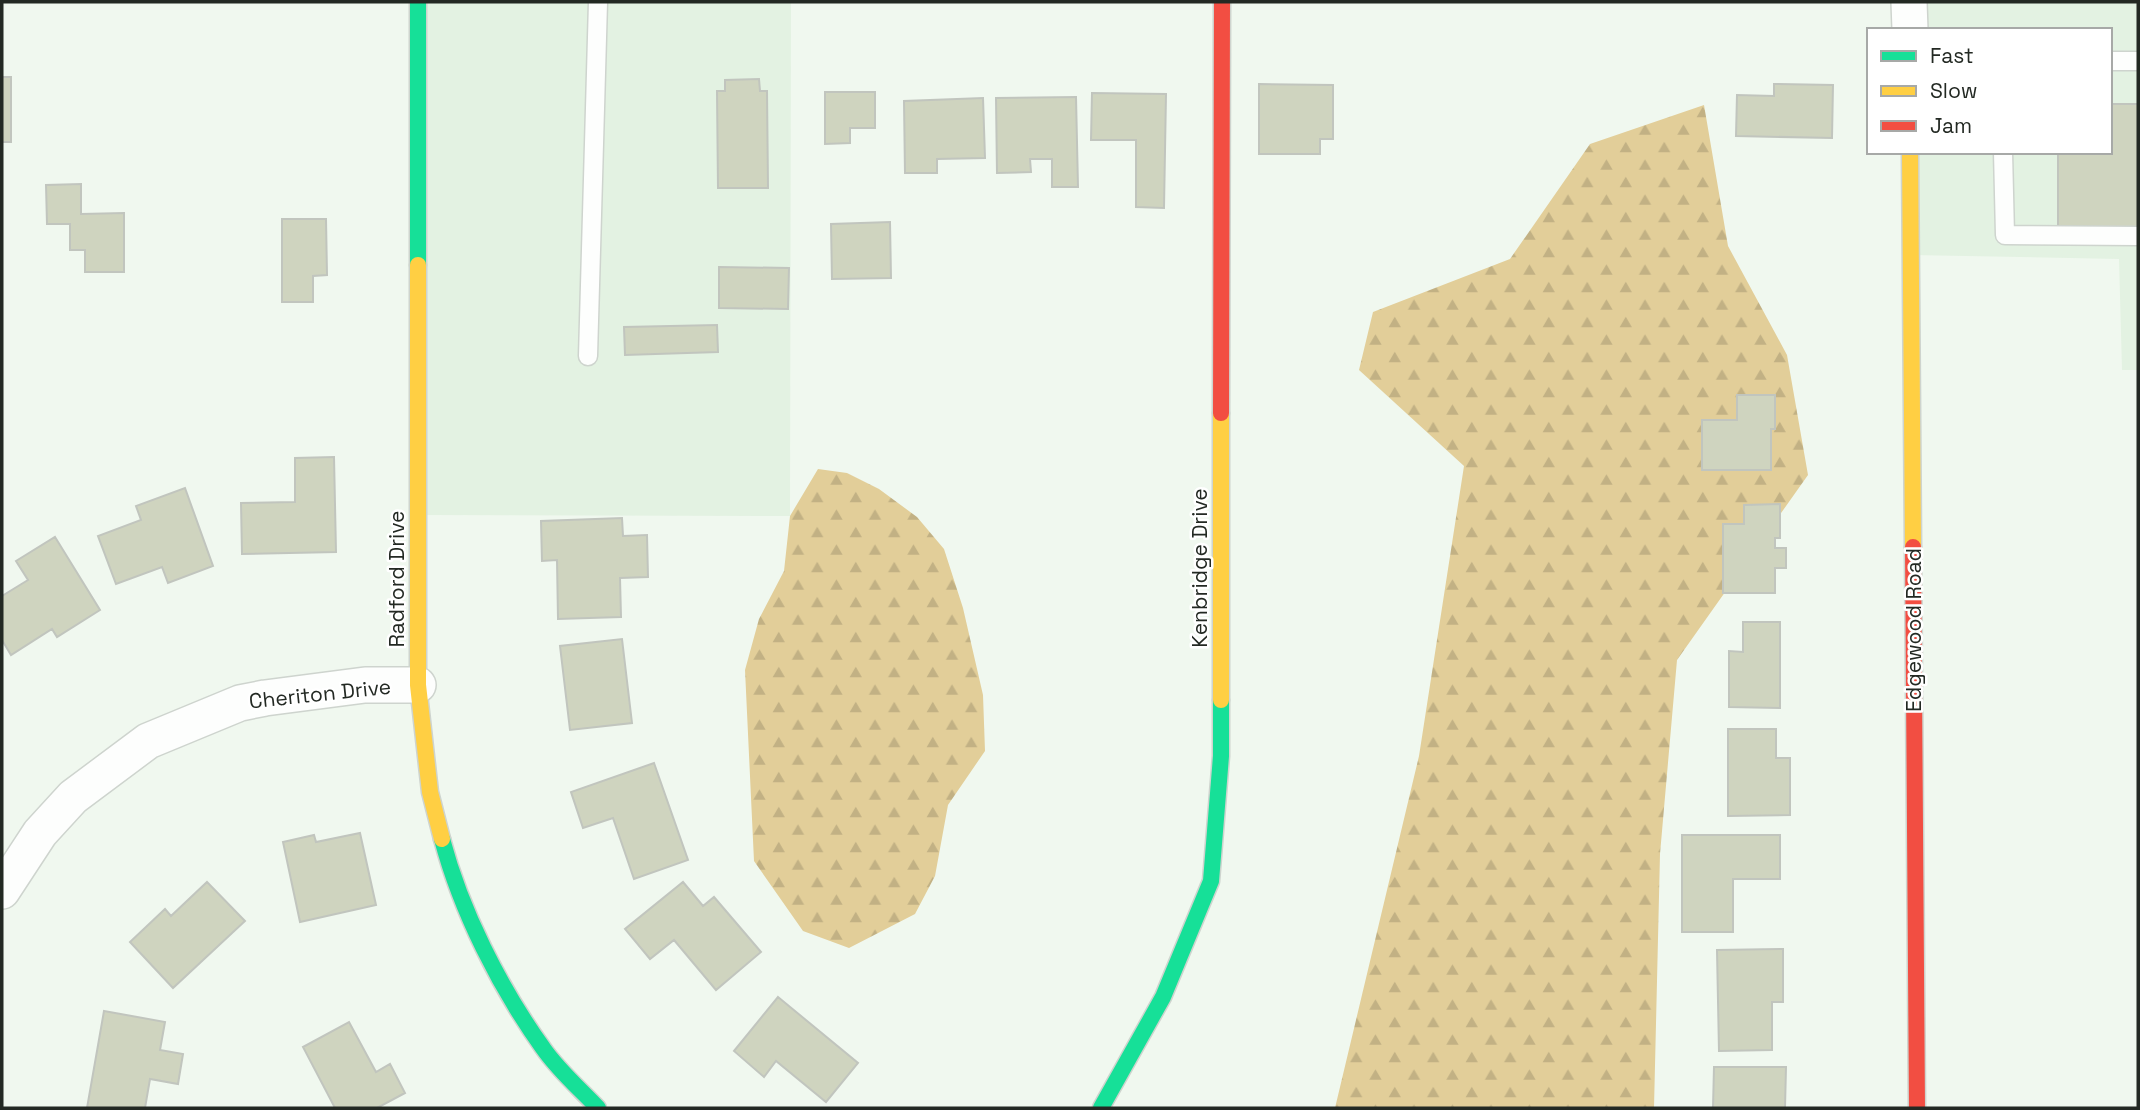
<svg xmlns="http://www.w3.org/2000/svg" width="2140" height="1110" viewBox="0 0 2140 1110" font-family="'Space Grotesk',sans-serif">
	<defs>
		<pattern id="forest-firs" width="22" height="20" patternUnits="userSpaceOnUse" patternTransform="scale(1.75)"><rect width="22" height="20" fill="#e2ce99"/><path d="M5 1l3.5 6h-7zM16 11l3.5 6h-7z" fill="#c2b184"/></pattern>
	</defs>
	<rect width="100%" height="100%" fill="#f0f8ef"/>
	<path fill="#e3f2e2" d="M418,2H791L790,516L418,515Z
		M1909,2H2138V370H2122L2119,259L1911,255L1910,152H2110V30H1910Z"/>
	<path fill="url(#forest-firs)" d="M1704,105L1728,246L1787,355L1808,475L1677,660L1660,854L1654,1108H1335L1419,756L1464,466L1359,370L1373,312L1510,259L1590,144Z
		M818,469L847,473L879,489L917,517L944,549L963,608L983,695L985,751L948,805L935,876L915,914L849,948L803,931L754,861L745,670L759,619L784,571L790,516Z"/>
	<path fill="#cfd4bf" stroke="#c1c5be" stroke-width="2" d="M2,77H11V142H2Z
		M759,79L760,91H767L768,188H718L717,91H725V80Z
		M1259,84L1333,85V139H1320V154H1259Z
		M1774,84L1833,85L1832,138L1736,136L1737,95L1774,96Z
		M825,92H875V128H850V143L825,144Z
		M1092,93L1166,94L1164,208L1136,207V140H1091Z
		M1076,97L1078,187H1052V159H1030L1031,172L997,173L996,98Z
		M983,98L985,158L937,159V173H905L904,101Z
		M2110,104H2138V227H2058V152H2110Z
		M81,184V214L124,213V272H85V250H70V224H47L46,185Z
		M282,219H326L327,275L313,276V302H282Z
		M890,222L891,278L832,279L831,224Z
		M719,267L789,268L788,309L719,308Z
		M717,325L718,352L625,355L624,327Z
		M1737,395H1775V429H1771V470H1702V420H1737Z
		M334,457L336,552L242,554L241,503L295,502V458Z
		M185,488L213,566L168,583L162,567L116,584L98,536L141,520L136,506Z
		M1780,504V538H1775V548H1786V568H1775V593H1723V524H1744V505Z
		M622,518L623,536L647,535L648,577L620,578L621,617L558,619L557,560L542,561L541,521Z
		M55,537L100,610L57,637L52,629L11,655L2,640V596L28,580L16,561Z
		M1743,622H1780V708L1729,707V651L1743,652Z
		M622,639L632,723L570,730L560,646Z
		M1728,729H1776V758H1790V815L1728,816Z
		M654,763L688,860L634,879L613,818L583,828L571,792Z
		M360,833L376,905L300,922L283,842L314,835L316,842Z
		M1682,835H1780V879H1733V932H1682Z
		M207,882L245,921L173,988L130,942L165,909L171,916Z
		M683,882L703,906L714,897L761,952L716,990L674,940L650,959L625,929Z
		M1783,949V1002H1772V1050L1719,1051L1717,950Z
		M778,997L858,1063L826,1102L776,1061L764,1077L734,1051Z
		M104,1011L165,1022L160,1050L183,1054L178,1084L150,1079L145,1108H87Z
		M349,1022L376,1072L390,1064L405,1093L377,1108H335L303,1047Z
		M1714,1067H1786L1785,1108H1713Z"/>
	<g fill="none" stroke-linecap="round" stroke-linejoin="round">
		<g stroke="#ced4ce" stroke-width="21">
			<path id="lane" d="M2110,61H2138
				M2003,152L2005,235L2138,236
				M588,356L598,2"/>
		</g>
		<g stroke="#ced4ce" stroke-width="38">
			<path id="street" d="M1909,2L1910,30
				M2,891L40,833L73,797L148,741L240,703L265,698L365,685H418"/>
		</g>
		<g stroke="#ced4ce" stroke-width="19">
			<path id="fast" d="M418,2V265
				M442,839C461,911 500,988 543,1048C558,1070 580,1089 598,1108
				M1101,1108L1163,997L1211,881L1221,756V700"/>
		</g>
		<g stroke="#ced4ce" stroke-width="19">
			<path id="slow" d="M1910,152L1913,547
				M418,265V685L430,792L442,839
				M1221,700V413"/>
		</g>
		<g stroke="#ced4ce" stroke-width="19">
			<path id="jam" d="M1221,413L1222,2
				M1913,547L1917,1108"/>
		</g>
		<use href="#lane" stroke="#fdfefd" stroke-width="18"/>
		<use href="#street" stroke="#fdfefd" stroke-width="35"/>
		<use href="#fast" stroke="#16e098" stroke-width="16"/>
		<use href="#slow" stroke="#ffcf43" stroke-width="16"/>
		<use href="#jam" stroke="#f24e42" stroke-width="16"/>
	</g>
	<g text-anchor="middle" stroke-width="5" stroke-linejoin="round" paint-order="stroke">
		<g font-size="21" fill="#232923" stroke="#fff">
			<text transform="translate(1200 568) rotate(-90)" y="7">Kenbridge Drive</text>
			<text transform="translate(397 579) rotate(-90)" y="7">Radford Drive</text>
			<text transform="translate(1914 630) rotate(-90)" y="7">Edgewood Road</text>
			<text transform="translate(320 694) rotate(-6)" y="7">Cheriton Drive</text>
		</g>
	</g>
	<rect width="2140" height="1110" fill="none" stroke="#232923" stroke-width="7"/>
	<rect x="1867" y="28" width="245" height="126" fill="#ffffff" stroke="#a7a9a7" stroke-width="2"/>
	<rect x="1881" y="51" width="35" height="10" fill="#16e098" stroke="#a7a9a7" stroke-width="2"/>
	<text x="1930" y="63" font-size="21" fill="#232923">Fast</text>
	<rect x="1881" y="86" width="35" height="10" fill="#ffcf43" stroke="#a7a9a7" stroke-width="2"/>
	<text x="1930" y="98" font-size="21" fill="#232923">Slow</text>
	<rect x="1881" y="121" width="35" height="10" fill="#f24e42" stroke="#a7a9a7" stroke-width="2"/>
	<text x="1930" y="133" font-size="21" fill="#232923">Jam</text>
</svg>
